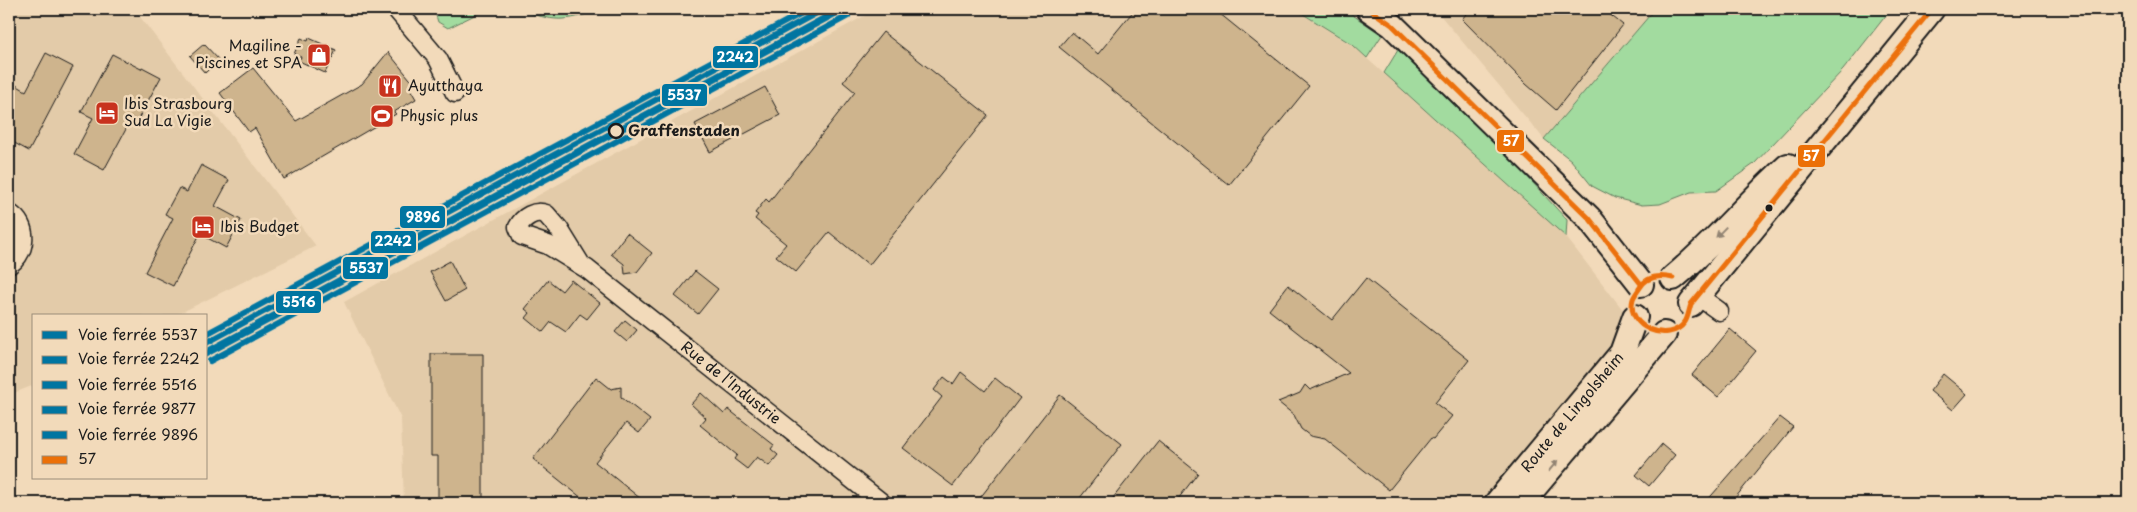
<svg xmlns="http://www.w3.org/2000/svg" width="2137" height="512" viewBox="0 0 2137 512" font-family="'Playpen Sans',sans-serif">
	<rect width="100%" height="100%" fill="#f2daba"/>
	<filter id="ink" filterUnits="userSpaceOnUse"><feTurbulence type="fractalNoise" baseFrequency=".02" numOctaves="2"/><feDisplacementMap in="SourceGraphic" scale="10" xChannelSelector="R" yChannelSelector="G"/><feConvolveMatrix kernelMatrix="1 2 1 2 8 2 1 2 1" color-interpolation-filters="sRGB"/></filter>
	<g filter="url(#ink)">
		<path fill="#e3cba9" d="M9,9H134L316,246L174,316H34V385L9,395Z
			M877,9H1294L1353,46L1566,237L1659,356L1535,503H404L401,419L344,302Z
			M1435,9H1655L1544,139Z"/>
		<path fill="#a2db9f" stroke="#5f7c5e" d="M434,9H515L485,10L448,28L438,22Z
			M517,9H602C562,23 556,22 517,9Z
			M1295,9H1344L1382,35L1367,58L1353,45Z
			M1655,9H1891L1843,70L1754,164L1716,191L1691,192L1660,204L1642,205L1615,198L1592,186L1571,160L1544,139Z
			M1398,50L1407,56L1488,134L1567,220L1566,237L1384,73Z"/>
		<path fill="#ceb48d" stroke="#1c1c1c" d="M1135,9H1214L1309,86L1229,185L1059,47L1072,32L1098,54Z
			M1470,9H1603L1623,25L1556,110L1526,84L1462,19Z
			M883,32L988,115L869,265L829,232L796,272L776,256L786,244L755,219L758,215L755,213L766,199L769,202L855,92L843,82Z
			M301,38L308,41L309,38L336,50L325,73L299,61L301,57L294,54Z
			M204,44L219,60L205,73L190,56Z
			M388,52L414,84L409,87L416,99L394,112L396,114L284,179L255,128L249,132L220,93L253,68L296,121L362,84Z
			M46,53L73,67L29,151L9,140V81L26,91Z
			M112,54L141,69L142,67L161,77L137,121L132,118L104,170L74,154L93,118L81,112Z
			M765,87L780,115L710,152L695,124Z
			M201,165L229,180L215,206L241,220L226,248L200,234L173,286L145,272L173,218L165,214L179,188L187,192Z
			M627,233L652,253L637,272L625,274L624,264L611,254Z
			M450,261L465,290L446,301L430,272Z
			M695,271L718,289L698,314L675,296Z
			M1366,278L1469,360L1435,403L1452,416L1433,439L1431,438L1389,490L1325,439L1310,436L1301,429L1294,415L1278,402L1300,393L1305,385L1310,390L1349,373L1269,310L1288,285L1332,320Z
			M548,280L562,291L571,280L600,303L587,319L580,314L566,332L551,322L543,332L526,318L530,313L525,309Z
			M625,320L637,330L627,342L615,332Z
			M1730,329L1756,351L1718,397L1692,375Z
			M431,354H483V503H438V456H431Z
			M961,372L985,391L995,378L1020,398L953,486L903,448L942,397L934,390L944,377L953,384Z
			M1943,374L1967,394L1953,410L1930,391Z
			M596,377L611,389L621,387V397L650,420L639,433L626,423L595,462L646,503H588L533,459Z
			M701,393L724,414L728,409L774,445L771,449L778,455L769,466L757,457L747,469L734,459L737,455L700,425L706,418L691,404Z
			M1060,395L1122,444L1076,503H976Z
			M1780,417L1793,427L1731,503H1705Z
			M1158,441L1198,473L1175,503H1109Z
			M1662,444L1675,455L1649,486L1636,475Z"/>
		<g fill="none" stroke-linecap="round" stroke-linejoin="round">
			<g stroke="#1c1c1c" stroke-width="21">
				<g id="minor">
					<path d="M396,9L438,59L455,93"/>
					<path d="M9,213C29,225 27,251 9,265"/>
					<path id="s1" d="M580,263L559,229L546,214C535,210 523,217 518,227L522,236L548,245L587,269L882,503"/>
					<path d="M1698,296L1719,311"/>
				</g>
			</g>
			<g stroke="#1c1c1c" stroke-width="28">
				<g id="secondary">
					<path d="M1369,9L1392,25L1589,218L1641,284"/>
					<path d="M1673,278C1714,244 1748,202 1788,166"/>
					<path d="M1691,304L1932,9"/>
					<path id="s2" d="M1497,503L1622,353L1635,317"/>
					<path d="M1521,503L1664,334"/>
				</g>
			</g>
			<use href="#minor" stroke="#f2daba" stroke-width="18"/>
			<use href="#secondary" stroke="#f2daba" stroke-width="24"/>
			<g stroke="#f2daba" stroke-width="9">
				<path id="bus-1" d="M1369,9L1392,25L1589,218L1641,284
					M1673,278C1660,275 1646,276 1639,289C1637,292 1634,296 1633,299C1625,327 1669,345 1685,322C1688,318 1689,310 1691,304
					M1691,304L1932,9"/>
			</g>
			<use href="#bus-1" stroke="#ec7007" stroke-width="5"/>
			<g stroke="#f2daba" stroke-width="10">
				<path id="rail-1" d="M206,354L844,9"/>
			</g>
			<g stroke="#f2daba" stroke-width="10">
				<path id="rail-2" d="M206,343L824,9"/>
			</g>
			<g stroke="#f2daba" stroke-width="10">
				<path id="rail-3" d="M210,350L828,16"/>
			</g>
			<g stroke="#f2daba" stroke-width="10">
				<path id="rail-4" d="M210,361L848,16"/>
			</g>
			<g stroke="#f2daba" stroke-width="10">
				<path id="rail-5" d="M206,334L809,9"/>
			</g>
			<use href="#rail-1" stroke="#0075a1" stroke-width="6"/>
			<use href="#rail-2" stroke="#0075a1" stroke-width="6"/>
			<use href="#rail-3" stroke="#0075a1" stroke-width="6"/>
			<use href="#rail-4" stroke="#0075a1" stroke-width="6"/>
			<use href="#rail-5" stroke="#0075a1" stroke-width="6"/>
		</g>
		<defs><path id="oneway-solid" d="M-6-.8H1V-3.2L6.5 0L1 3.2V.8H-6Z" transform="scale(1.25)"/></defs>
		<g fill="#928473">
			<use href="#oneway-solid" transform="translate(1721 232) rotate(134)"/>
			<use href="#oneway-solid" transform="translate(1553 466) rotate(-50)"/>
		</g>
	</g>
	<defs>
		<g id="shop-square" transform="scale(1.25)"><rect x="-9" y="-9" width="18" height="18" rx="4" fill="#c8321e" stroke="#f2daba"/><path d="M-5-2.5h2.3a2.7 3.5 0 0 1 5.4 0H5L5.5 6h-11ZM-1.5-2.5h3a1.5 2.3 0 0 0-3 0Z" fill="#fff"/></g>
		<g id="restaurant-square" transform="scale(1.25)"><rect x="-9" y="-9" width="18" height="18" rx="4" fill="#c8321e" stroke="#f2daba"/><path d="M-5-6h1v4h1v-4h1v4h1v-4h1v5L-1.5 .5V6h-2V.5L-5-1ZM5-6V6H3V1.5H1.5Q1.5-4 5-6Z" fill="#fff"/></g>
		<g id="hotel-square" transform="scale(1.25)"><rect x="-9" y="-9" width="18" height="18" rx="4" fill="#c8321e" stroke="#f2daba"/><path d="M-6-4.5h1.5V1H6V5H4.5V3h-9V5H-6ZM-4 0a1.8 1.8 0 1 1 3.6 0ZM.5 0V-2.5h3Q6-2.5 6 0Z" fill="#fff"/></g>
		<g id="stadium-square" transform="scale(1.25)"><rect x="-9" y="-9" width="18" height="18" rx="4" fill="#c8321e" stroke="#f2daba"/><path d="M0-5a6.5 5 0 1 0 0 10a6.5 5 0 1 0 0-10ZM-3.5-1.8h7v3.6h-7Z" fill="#fff"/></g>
	</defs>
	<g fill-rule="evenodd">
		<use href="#shop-square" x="319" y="55"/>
		<use href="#restaurant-square" x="390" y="86"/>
		<use href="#hotel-square" x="107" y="113"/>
		<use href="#stadium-square" x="382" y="116"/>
		<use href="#hotel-square" x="203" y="227"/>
	</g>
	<circle fill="#f2daba" stroke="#1c1c1c" stroke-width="2.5" cx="616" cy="131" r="7"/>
	<circle fill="#1c1c1c" stroke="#f2daba" stroke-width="2" cx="1769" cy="208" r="4.5"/>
	<g text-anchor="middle" stroke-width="5" stroke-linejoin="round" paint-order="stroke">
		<g font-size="15" fill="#1c1c1c" stroke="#f2daba" text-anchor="start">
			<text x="302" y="51" text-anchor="end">Magiline -<tspan x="302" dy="17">Piscines et SPA</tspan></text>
			<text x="408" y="91">Ayutthaya</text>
			<text x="124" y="109">Ibis Strasbourg<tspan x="124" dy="17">Sud La Vigie</tspan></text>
			<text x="400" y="121">Physic plus</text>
			<text x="220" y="232">Ibis Budget</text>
		</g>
		<g font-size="15" font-weight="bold" fill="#1c1c1c" stroke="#f2daba" text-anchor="start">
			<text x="628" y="136">Graffenstaden</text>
		</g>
		<g font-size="15" fill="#1c1c1c" stroke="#f2daba">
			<text dy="5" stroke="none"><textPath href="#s1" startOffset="360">Rue de l'Industrie</textPath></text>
			<text dy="5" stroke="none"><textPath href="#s2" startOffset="118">Route de Lingolsheim</textPath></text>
		</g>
	</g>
	<g stroke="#f2daba" stroke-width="2">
		<rect x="712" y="45" width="47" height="24" rx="5" fill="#0075a1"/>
		<rect x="661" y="83" width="47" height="24" rx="5" fill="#0075a1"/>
		<rect x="1496" y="129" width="29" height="24" rx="5" fill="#ec7007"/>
		<rect x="1797" y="144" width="29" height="24" rx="5" fill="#ec7007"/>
		<rect x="399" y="205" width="47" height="24" rx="5" fill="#0075a1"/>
		<rect x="370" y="230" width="47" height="24" rx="5" fill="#0075a1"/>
		<rect x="342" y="256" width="47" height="24" rx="5" fill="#0075a1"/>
		<rect x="275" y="290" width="47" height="24" rx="5" fill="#0075a1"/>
	</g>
	<g font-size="14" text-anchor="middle" font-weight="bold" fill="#fff">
		<text x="735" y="62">2242</text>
		<text x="684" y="100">5537</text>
		<text x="1511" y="146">57</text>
		<text x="1811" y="161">57</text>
		<text x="423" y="222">9896</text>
		<text x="393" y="246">2242</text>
		<text x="366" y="273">5537</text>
		<text x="299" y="307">5516</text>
	</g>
	<rect width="2137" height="512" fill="none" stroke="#f2daba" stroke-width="30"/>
	<rect x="15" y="15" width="2107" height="482" fill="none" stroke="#1c1c1c" stroke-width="2" filter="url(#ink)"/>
	<rect x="32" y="314" width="175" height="165" fill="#f2daba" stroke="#9c8e7b"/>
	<rect x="42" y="331" width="25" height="8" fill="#0075a1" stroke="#9c8e7b"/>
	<text x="78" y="340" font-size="15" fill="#1c1c1c">Voie ferrée 5537</text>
	<rect x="42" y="356" width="25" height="8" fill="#0075a1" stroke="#9c8e7b"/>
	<text x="78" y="364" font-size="15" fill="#1c1c1c">Voie ferrée 2242</text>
	<rect x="42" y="381" width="25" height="8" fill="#0075a1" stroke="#9c8e7b"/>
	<text x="78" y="390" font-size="15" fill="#1c1c1c">Voie ferrée 5516</text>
	<rect x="42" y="406" width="25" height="8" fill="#0075a1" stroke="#9c8e7b"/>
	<text x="78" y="414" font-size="15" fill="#1c1c1c">Voie ferrée 9877</text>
	<rect x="42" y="431" width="25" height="8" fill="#0075a1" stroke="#9c8e7b"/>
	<text x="78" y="440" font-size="15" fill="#1c1c1c">Voie ferrée 9896</text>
	<rect x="42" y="456" width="25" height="8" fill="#ec7007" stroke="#9c8e7b"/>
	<text x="78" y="464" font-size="15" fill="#1c1c1c">57</text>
</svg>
